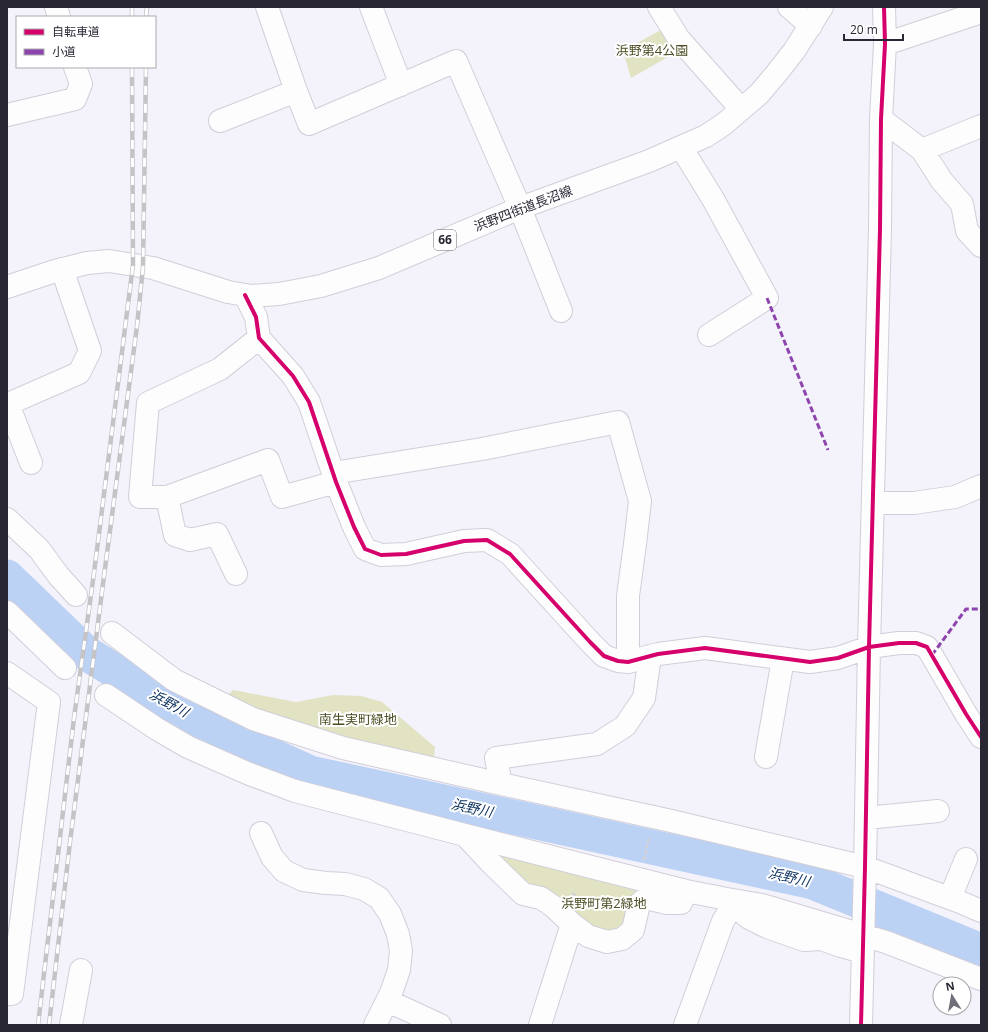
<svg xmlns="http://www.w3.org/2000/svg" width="988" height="1032" viewBox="0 0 988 1032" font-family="'Open Sans','Noto Sans JP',sans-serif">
	<rect width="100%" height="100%" fill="#f4f2fa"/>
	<path fill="#e2e3c2" d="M664,28L680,50L631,78L623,51Z
		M233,690L296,702L333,695L361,696L382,702L435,747L434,758L328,738L226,697Z
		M490,849L667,896L612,938L525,890Z"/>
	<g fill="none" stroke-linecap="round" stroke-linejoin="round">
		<path stroke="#bbd2f5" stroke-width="35" d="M7,577L86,653L173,707L244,743L310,773L813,882L981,951"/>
		<g stroke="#d1ced9" stroke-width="24">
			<path id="minor" d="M56,7L59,17
				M267,7L296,91L309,124L456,61L520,208L561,311
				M371,7L401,85
				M659,7L679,39L741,109
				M789,7L811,26
				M885,44L981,12
				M7,115L75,99L81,84L75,67
				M881,119L922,150L981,126
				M220,121L296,91
				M681,147L713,199L767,298L709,335
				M922,150L942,181L962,204L967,231L981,246
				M245,295L256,317L259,338L293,376L309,402L336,482L354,527L365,549L381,555L406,554L464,541L487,540L510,554L590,642L604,656L618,661L628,662L658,654L705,648L810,662L838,658L869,647L899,643H916L927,647L966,714L981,737
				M259,338L220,369L148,403L140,497H167L268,460L282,497L336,482
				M31,463L8,404L79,373L90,351L62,269
				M333,473L482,449L618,422L640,501L635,544L628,596V662
				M167,497L175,535L190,540L217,534L236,574
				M873,503H914L955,497L981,486
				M7,519L39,549L58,575L76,595
				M7,612L65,668
				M112,633L174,680L253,719L343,748L501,784L667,820L865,867L960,902L981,911
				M7,673L49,702L12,994H7
				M106,695L157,729L188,747L247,773L295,791L465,835L686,891L722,898L733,905L749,918L767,927L804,940L821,939L841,946L862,952
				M766,757L783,659
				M501,784L496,758L597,744L625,726L644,698L650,656
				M866,818L938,811
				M261,833L272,857L284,871L303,880L326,883L345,884L364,889L379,898L390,914L398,934L401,951L399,970L391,993L375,1025
				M465,835L492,864L523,894L541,898L554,907L572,924L588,936L607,942L622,939L633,930L639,904L646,898L667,903H681L686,891
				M950,898L966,859
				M727,899L762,905L886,942L981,979
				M388,1001L440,1025
				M71,1025L81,970
				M540,1025L572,924
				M685,1025L723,921L733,905
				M861,1025L865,867L869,647L880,229L881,119L885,44L884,7"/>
		</g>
		<g stroke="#d1ced9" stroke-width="24">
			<path id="major" d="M7,287L55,271L87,263L109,261L153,268L228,292L251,296L279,294L321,286L379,268L520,208L649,161L706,136L724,124L759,94L776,74L794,51L822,7"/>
		</g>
		<path stroke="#d2d1d4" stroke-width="2.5" stroke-dasharray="4 2" stroke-linecap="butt" d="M644,860L649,837
			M572,893L598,909L612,903L617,906"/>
		<use href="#minor" stroke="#fdfdfe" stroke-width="22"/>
		<use href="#major" stroke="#fdfdfe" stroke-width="22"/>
		<g stroke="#c4c3c6" stroke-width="4.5">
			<path id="rail" d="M132,7V17
				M146,17L147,7
				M38,1025L74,718L94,573L133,265L132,67
				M49,1025L70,842L104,576L137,326L143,267L146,67"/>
		</g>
		<use href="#rail" stroke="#fff" stroke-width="3" stroke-dasharray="9" stroke-linecap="butt"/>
		<path stroke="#8e44ad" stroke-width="3" stroke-dasharray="6 3" stroke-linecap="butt" d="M767,298L828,450
			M932,655L966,609H981"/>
		<g stroke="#fff" stroke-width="6">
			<path id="cycleway" d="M245,295L256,317L259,338L293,376L309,402L336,482L354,527L365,549L381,555L406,554L464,541L487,540L510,554L590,642L604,656L618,661L628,662L658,654L705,648L810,662L838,658L869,647L899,643H916L927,647L966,714L981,737
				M861,1025L865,867L869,647L880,229L881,119L885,44L884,7"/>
		</g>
		<use href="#cycleway" stroke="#d6006c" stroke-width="4"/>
	</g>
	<g text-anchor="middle" stroke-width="4" stroke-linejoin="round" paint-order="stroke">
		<rect fill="#fff" stroke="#6a6871" stroke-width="1" x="434" y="230" width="22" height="20" rx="3"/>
		<g font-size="12" font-weight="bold" fill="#2a2734">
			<text x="445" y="244">66</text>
		</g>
		<g font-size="13" fill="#4c4d23" stroke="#fff">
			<text x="652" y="55">浜野第4公園</text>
			<text x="358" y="724">南生実町緑地</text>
			<text x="604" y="908">浜野町第2緑地</text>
		</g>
		<g font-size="13" fill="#2a2734" stroke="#fff">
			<text transform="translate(523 208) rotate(-21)" y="5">浜野四街道長沼線</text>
		</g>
		<g font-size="14" font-style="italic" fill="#072d5c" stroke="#fff">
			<text transform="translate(169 703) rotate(29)" y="5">浜野川</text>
			<text transform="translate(472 808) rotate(12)" y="5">浜野川</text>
			<text transform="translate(789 877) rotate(13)" y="5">浜野川</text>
		</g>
	</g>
	<rect width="988" height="1032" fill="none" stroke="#2a2734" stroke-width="16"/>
	<rect x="16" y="16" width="140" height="52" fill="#ffffff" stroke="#aaa9ae"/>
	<rect x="24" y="29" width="20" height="6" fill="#d6006c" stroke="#aaa9ae"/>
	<text x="52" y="36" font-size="12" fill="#2a2734">自転車道</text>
	<rect x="24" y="49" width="20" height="6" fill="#8e44ad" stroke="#aaa9ae"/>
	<text x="52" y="56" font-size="12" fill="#2a2734">小道</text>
	<g transform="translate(952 996) rotate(349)"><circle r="19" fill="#ffffff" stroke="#aaa9ae"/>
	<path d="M0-3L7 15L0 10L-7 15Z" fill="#716e79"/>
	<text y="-6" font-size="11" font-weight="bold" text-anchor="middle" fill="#2a2734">N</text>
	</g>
	<path d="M844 34v6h59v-6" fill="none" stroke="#2a2734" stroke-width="2"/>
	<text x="850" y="34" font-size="12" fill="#2a2734" stroke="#ffffff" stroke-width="3" paint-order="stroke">20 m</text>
</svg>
